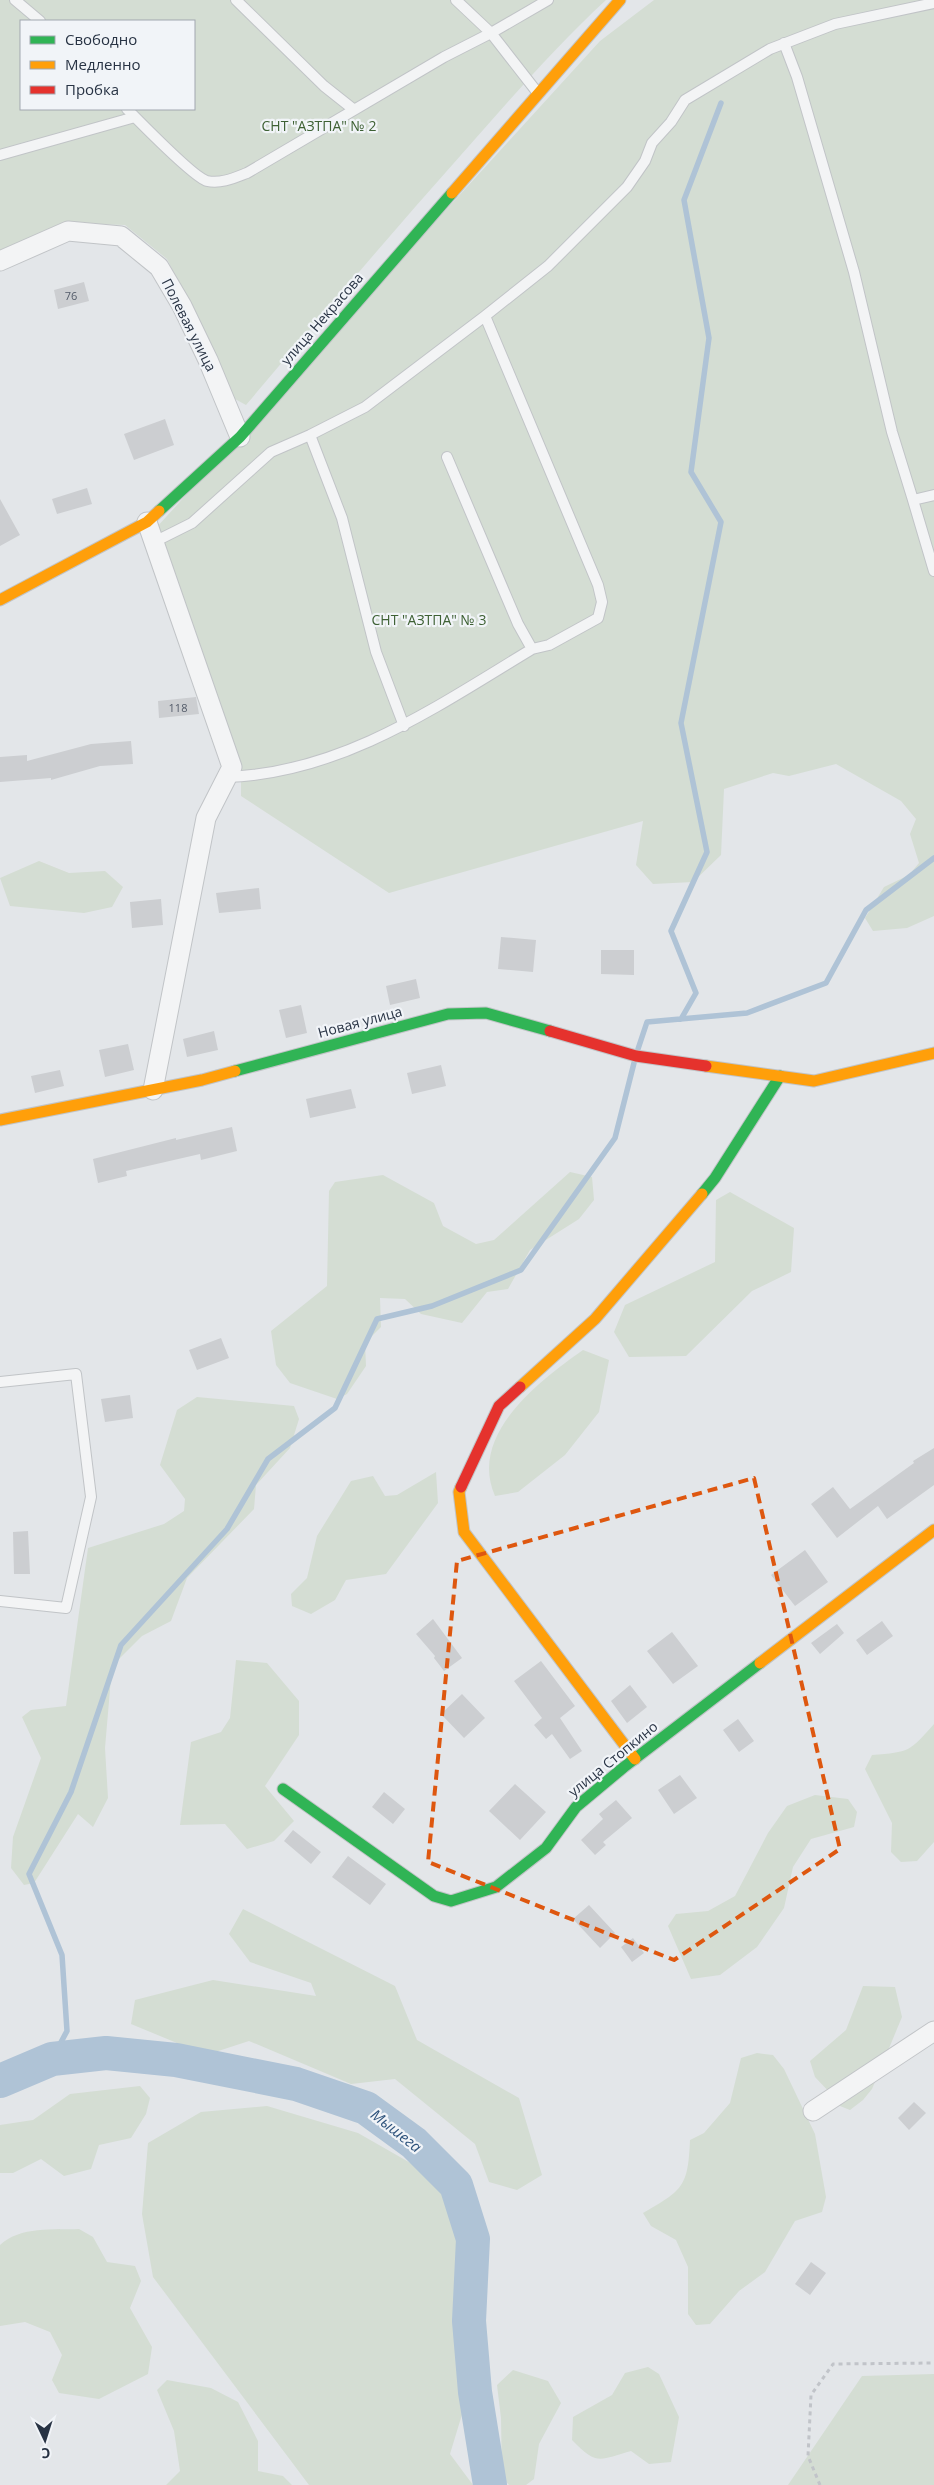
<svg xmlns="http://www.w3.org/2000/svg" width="934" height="2485" viewBox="0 0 934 2485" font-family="'Open Sans',sans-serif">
	<rect width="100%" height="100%" fill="#e3e6e9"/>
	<path fill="#d4ddd3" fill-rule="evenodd" d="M0,0H606C554,48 508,102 461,155C388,237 317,321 246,405L235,399L167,259L125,225L67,223L0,251ZM21,21H194V109H21Z
		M654,0H934V916L907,928L873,931L865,918L884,887L909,875L919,863L910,834L916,819L901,801L836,764L789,776L773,773L724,789L721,855L693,882L653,884L636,865L643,821L389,893L241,796V770L156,528L600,41Z
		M39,861L69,873L105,871L123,887L112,907L84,913L10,906L0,878Z
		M570,1172L592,1177L594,1200L579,1219L530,1250L508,1289L487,1292L462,1323L421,1314L405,1299L380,1298L381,1327L365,1343L366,1366L347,1394L337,1399L290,1383L276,1365L271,1331L327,1286L329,1191L335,1182L383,1175L434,1203L443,1226L476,1244L494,1240Z
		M730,1192L794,1228L791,1272L752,1291L686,1356L629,1357L614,1332L625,1305L715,1262L716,1200Z
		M583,1350L609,1360L599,1412L565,1455L518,1492L495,1496C468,1435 539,1381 583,1350Z
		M197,1397L294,1406L299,1419L290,1448L256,1485L254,1509L187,1578L171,1621L142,1636L112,1666L105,1748L108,1798L93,1827L78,1814L34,1883L24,1885L11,1868L13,1837L41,1758L22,1717L31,1710L66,1706L88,1548L164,1524L184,1511L185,1499L160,1465L177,1410Z
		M436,1472L438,1503L386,1574L346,1580L335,1600L311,1614L292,1606L291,1594L307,1578L317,1536L351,1481L373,1476L385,1496L397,1495Z
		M236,1660L267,1663L299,1701V1735L265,1786L294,1821L274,1841L247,1849L225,1824L180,1825L191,1742L221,1732L230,1718Z
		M934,1724V1842L917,1861L901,1862L891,1852L892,1823L865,1769L872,1755C910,1752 909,1752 934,1724Z
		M815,1795L848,1799L857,1812L854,1827L811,1839L793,1867L784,1908L757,1947L720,1975L691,1979L668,1926L676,1914L708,1911L735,1896L768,1833L787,1806Z
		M243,1909L395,1986L417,2040L519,2098L542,2175L517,2190L489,2182L475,2144L395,2079L351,2084L249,2041L206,2055L131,2024L135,2000L213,1980L316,1996L311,1983L250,1962L229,1934Z
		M863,1986L895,1987L902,2017L872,2089L863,2100L850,2110L835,2104L833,2096L815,2077L810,2061L846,2030Z
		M757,2053L773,2055L784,2069L815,2134L826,2197L822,2212L795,2221L765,2272L739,2291L710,2324L696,2325L688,2314V2267L676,2240L651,2226L643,2213C683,2190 688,2187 690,2140L704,2133L730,2103L741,2058Z
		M140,2086L150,2098L146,2114L131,2138L99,2145L91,2169L64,2176L41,2159L13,2173H0V2125L33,2120L70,2094Z
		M267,2106L358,2133L435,2177L454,2210L467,2398L450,2454L473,2485H309L153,2277L142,2214L148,2143L201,2112Z
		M79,2229L93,2237L107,2262L135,2266L141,2281L130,2308L152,2347L148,2374L99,2399L59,2393L52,2380L62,2355L50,2332L25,2322L0,2326V2245C20,2226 54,2230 79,2229Z
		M648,2367L659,2374L679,2417L671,2462L649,2464L631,2451C599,2460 597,2466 572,2440L573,2417L612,2395L625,2373Z
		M513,2370L548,2381L561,2403L539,2444L534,2479L526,2485H509L502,2477L501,2418L497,2385Z
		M934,2374V2485H788L862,2376Z
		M167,2380L211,2388L238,2402L258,2441V2471L283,2476L292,2485H166L180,2471L174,2431L157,2390Z"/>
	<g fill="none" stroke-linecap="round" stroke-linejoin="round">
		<path stroke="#afc3d6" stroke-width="5.5" d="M681,1019L696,993L671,931L707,852L681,723L721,522L691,472L709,338L684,200L721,103
			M638,1049L647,1022L747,1013L826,983L866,910L934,858
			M52,2059L67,2031L62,1955L29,1874L71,1792L121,1645L227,1529L268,1459L335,1408L377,1319L432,1306L521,1270L615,1138L634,1063"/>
		<path stroke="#afc3d6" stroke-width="34" d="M0,2081L52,2059L106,2053L176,2060L296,2084L366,2108L414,2143L456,2185L473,2239L469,2321L475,2392L490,2485"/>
	</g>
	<path fill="#ccced1" d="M84,282L89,301L58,309L54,290Z
		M165,419L174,445L134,460L124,434Z
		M87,488L92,504L57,514L52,499Z
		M0,499L20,535L0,546Z
		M196,697L199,714L159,718L158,701Z
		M131,741L133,764L100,766L51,780V778L0,782V757L27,755V761L91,744Z
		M259,888L261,909L219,913L216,893Z
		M161,899L163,925L132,928L130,902Z
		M501,937L536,940L533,972L498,969Z
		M601,950H634V975L601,974Z
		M416,979L420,998L390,1005L386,986Z
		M301,1005L307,1033L286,1038L279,1010Z
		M214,1031L218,1050L187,1057L183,1039Z
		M128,1044L134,1070L105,1077L99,1050Z
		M441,1065L446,1086L412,1094L407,1073Z
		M60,1070L64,1086L35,1093L31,1076Z
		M351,1089L356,1108L310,1118L306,1099Z
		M232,1127L237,1151L201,1160L200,1154L126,1171L127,1176L98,1183L93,1159L176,1138V1140Z
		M221,1338L229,1358L197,1370L189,1350Z
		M130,1395L133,1418L105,1422L101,1399Z
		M934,1448V1485L887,1519L878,1506L837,1538L811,1504L833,1487L850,1509L914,1463L913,1461Z
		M28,1531L30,1574H14L13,1532Z
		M805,1550L828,1582L795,1606L771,1575Z
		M433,1619L462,1658L444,1671L434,1658L435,1656L416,1634Z
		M882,1621L893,1636L867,1655L856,1640Z
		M837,1624L844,1633L820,1654L811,1643Z
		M672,1632L698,1666L673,1684L647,1651Z
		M541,1661L575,1706L560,1718L582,1751L570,1759L552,1734L546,1739L534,1725L542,1718L514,1681Z
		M630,1685L647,1707L627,1723L611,1701Z
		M462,1694L485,1718L464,1738L441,1714Z
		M738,1719L754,1741L739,1752L723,1730Z
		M680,1775L697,1798L674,1814L658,1790Z
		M515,1784L546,1812L520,1840L489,1811Z
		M384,1792L405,1809L393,1824L372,1807Z
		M616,1800L632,1818L603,1842L606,1845L595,1855L581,1840L603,1819L599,1814Z
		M293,1830L321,1852L311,1864L284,1841Z
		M348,1856L386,1884L370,1905L332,1877Z
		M589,1905L615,1933L600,1948L573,1919Z
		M633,1938L644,1953L632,1962L621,1947Z
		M914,2102L926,2113L909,2130L898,2118Z
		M811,2262L826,2273L810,2295L795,2284Z"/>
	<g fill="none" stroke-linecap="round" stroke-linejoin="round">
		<g stroke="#c1c4c7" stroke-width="12">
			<path id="lane" d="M15,0L40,21
				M236,0L324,86L353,109
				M456,0L491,33L537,92
				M784,43L797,77L854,272L892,432L913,500
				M127,109C139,121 194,178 207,181C221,184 234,178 247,173L444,57L491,33L548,0
				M0,155L135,117
				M310,435L342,518L376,652L404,726
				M447,457L518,624L532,649
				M934,495L913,500L934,571
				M154,542L192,523L271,452L310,435L365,407L485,316L548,266L627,187L645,161L652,143L671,122L685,100L770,49L835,24L934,3
				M227,777C342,773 436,707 532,649L549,645L598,618L602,602L598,585L485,316
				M0,1382L76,1374L91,1497L66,1608L0,1601"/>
		</g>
		<g stroke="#c1c4c7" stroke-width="21">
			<path id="street" d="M0,261L68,231L121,236L159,267L182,306L208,360L240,437
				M147,522L232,767L206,818L153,1090
				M813,2111L934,2031"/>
		</g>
		<g stroke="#c1c4c7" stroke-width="13">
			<path id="fast" d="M159,511L240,437L452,193
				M235,1071L448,1014L486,1013L550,1031
				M702,1194L715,1178L780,1076
				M283,1789L434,1896L451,1901L496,1887L546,1848L576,1807L624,1767L760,1663"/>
		</g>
		<g stroke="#c1c4c7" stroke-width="13">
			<path id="slow" d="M452,193L620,0
				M0,600L147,522L159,511
				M706,1066L814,1081L934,1053
				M0,1120L202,1080L235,1071
				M520,1387L595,1319L702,1194
				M461,1487L459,1492L464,1532L635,1759
				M760,1663L934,1530"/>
		</g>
		<g stroke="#c1c4c7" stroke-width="13">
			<path id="jam" d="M550,1031L636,1056L706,1066
				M461,1487L499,1406L520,1387"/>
		</g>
		<path stroke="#c1c4c9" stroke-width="3" stroke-dasharray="4 4" stroke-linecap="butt" d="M820,2485L808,2456L811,2395L833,2364L934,2363"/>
		<use href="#lane" stroke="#f3f4f5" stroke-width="10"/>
		<use href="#street" stroke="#f3f4f5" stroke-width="19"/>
		<use href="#fast" stroke="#30b455" stroke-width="11"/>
		<use href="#slow" stroke="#ff9f0a" stroke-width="11"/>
		<use href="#jam" stroke="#e5322d" stroke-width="11"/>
	</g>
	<path fill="none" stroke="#de570f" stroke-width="4" stroke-dasharray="10 6" stroke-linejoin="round" d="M754,1478L840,1849L674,1960L428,1862L457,1561Z"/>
	<g text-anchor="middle" stroke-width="4.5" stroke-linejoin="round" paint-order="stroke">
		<g font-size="11" fill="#525a68">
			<text x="71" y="300">76</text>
			<text x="178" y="712">118</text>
		</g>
		<g font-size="14" fill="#3e6134" stroke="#f1f4f8">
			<text x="319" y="131">СНТ "АЗТПА" № 2</text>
			<text x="429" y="625">СНТ "АЗТПА" № 3</text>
		</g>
		<g font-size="14" fill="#283344" stroke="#f1f4f8">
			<text transform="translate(322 319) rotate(-49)" y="5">улица Некрасова</text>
			<text transform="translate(189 325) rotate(63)" y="5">Полевая улица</text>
			<text transform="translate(360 1022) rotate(-15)" y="5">Новая улица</text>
			<text transform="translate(613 1759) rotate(-39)" y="5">улица Стопкино</text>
		</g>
		<g font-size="15" font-style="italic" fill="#2e537c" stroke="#f1f4f8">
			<text transform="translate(396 2131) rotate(38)" y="5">Мышега</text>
		</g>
	</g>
	<rect x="20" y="20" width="175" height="90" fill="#f1f4f8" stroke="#a1a7b0"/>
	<rect x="30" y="36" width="25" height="8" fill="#30b455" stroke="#a1a7b0"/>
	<text x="65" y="45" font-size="15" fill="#283344">Свободно</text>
	<rect x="30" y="61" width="25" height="8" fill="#ff9f0a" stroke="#a1a7b0"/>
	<text x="65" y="70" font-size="15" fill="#283344">Медленно</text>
	<rect x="30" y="86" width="25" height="8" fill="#e5322d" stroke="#a1a7b0"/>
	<text x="65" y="95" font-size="15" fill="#283344">Пробка</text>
	<g transform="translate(45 2440) rotate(176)" stroke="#f1f4f8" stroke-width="4" paint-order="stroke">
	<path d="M0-4L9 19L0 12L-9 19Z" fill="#283344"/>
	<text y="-8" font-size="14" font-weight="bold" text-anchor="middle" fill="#283344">С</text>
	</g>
</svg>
